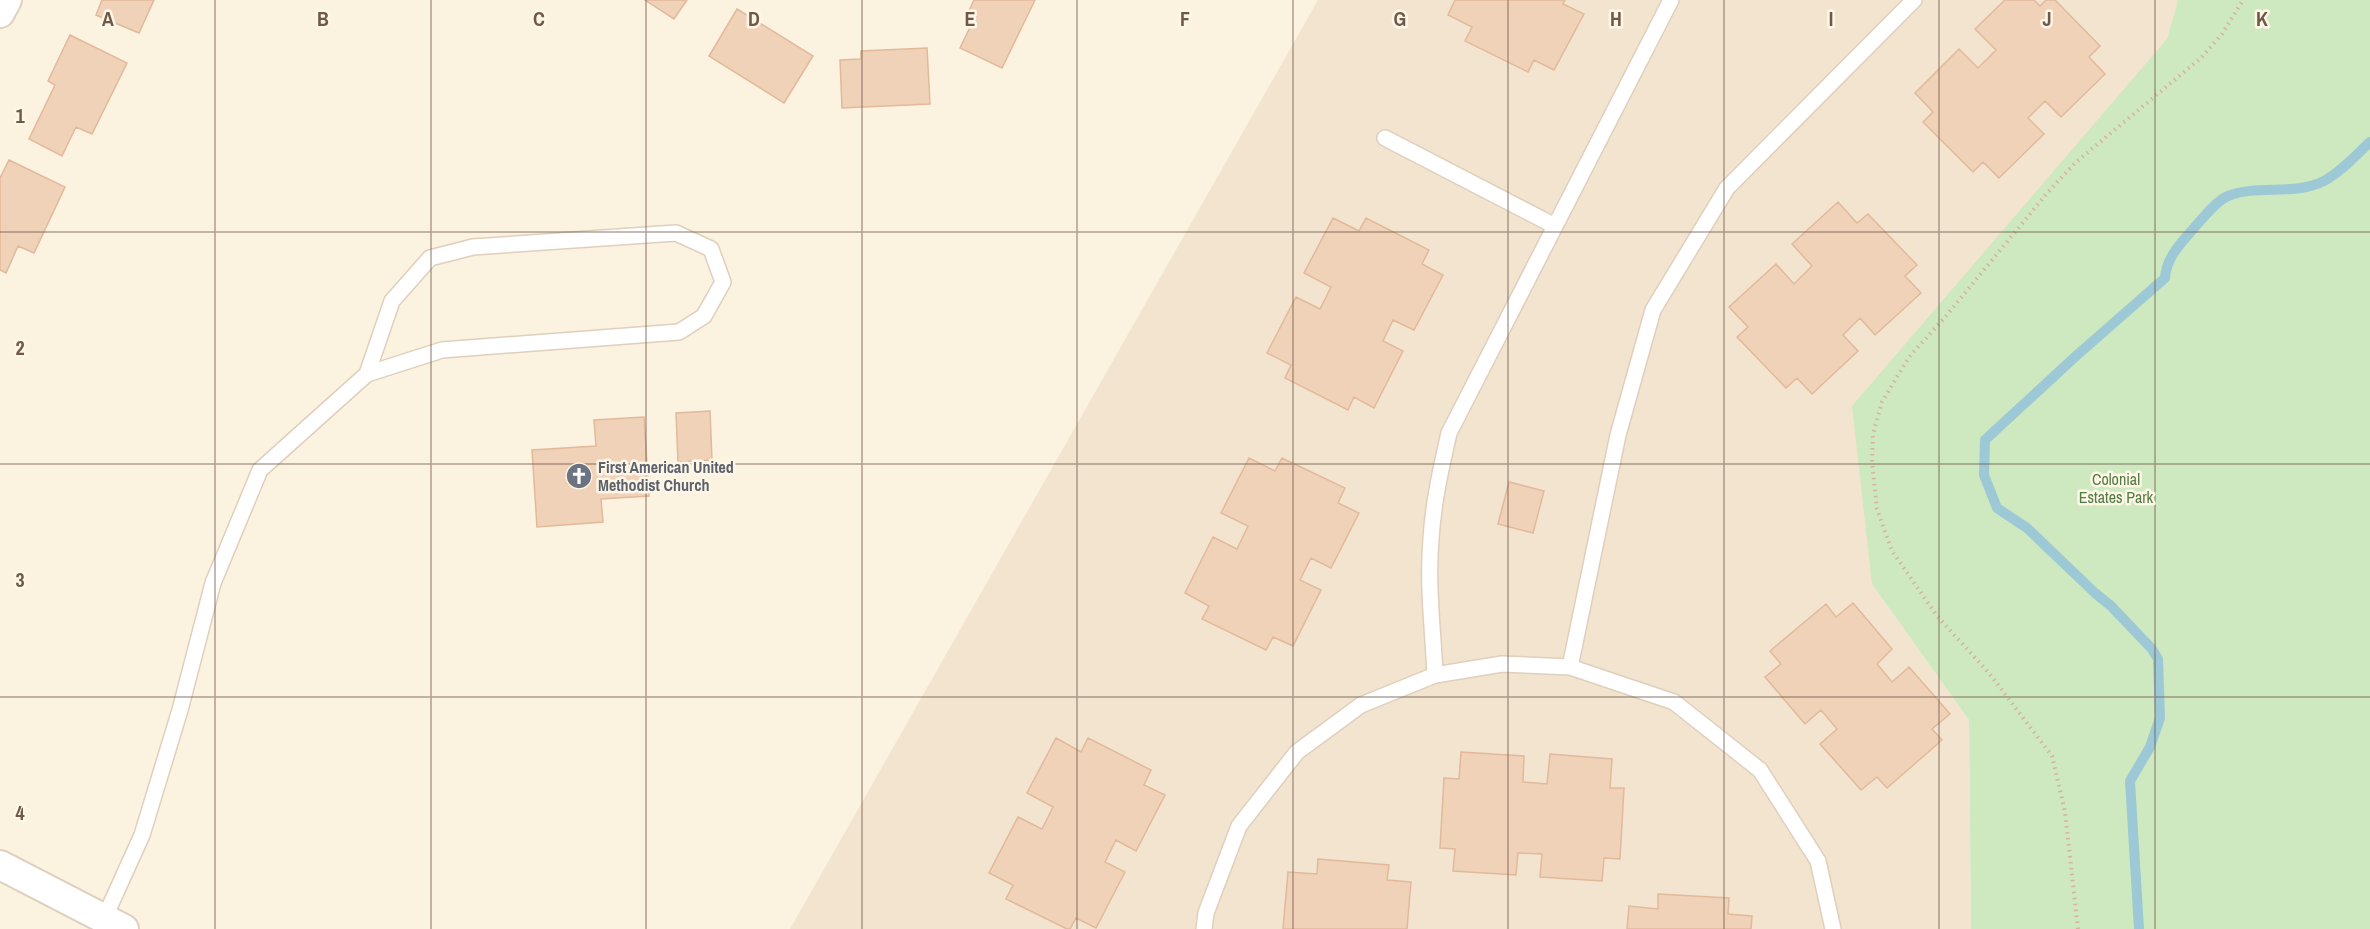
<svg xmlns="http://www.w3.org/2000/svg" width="2370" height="929" viewBox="0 0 2370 929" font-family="'Archivo Narrow',sans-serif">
	<rect width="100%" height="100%" fill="#fbf2e0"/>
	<path fill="#f2e4cf" d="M1318,0H2178L2167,39L1872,584L1969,720L1971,929H790Z"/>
	<path fill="#cee8c0" d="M2178,0H2370V929H1971L1969,720L1872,584L1852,406L2167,39Z"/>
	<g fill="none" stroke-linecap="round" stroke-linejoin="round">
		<path stroke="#9cc9d5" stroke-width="10" d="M2139,929L2130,781L2150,747L2160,718L2158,659L2152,649L2111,606L2095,593L2027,528L1997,508L1984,475L1985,440L2076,356L2165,278C2166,261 2177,247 2188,235C2198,224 2215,201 2228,196C2258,184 2294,196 2324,181C2341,172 2356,155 2370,142"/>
	</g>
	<path fill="#f0d2b9" stroke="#e2b99a" stroke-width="1.5" d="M102,0H154L139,33L96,15Z
		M645,0H687L674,19Z
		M974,0H1035L1002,68L960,48L974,19L967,15Z
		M1455,0H1565L1563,4L1584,14L1554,70L1534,60L1528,72L1465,41L1472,27L1448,15Z
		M2005,0H2034L2040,6L2046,0H2055L2100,46L2089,57L2105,74L2061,117L2045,101L2028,118L2044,134L1999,178L1983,162L1973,172L1923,122L1933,112L1915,93L1959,49L1978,68L1996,50L1975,29Z
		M737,9L813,56L784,103L709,56Z
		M70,35L127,63L92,134L76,127L62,156L29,139L55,85L48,81Z
		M927,48L930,104L842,108L840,60L861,59V51Z
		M9,160L65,187L34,253L18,246L6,273L0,270V178Z
		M1838,202L1857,223L1868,214L1917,265L1905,276L1921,293L1875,335L1860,318L1843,335L1858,351L1812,394L1797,378L1786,388L1737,337L1748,327L1729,307L1776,264L1794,284L1812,266L1792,244Z
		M1333,218L1359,231L1366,218L1429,250L1422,264L1443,275L1414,330L1393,320L1383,341L1403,351L1374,408L1354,397L1348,410L1285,378L1291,365L1267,353L1296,297L1320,309L1331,287L1304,273Z
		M710,411L712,460L678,462L676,413Z
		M644,417L649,496L601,499L603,522L537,527L532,450L596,446L594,420Z
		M1249,458L1275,471L1282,458L1345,488L1338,503L1359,513L1331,568L1311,558L1300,580L1321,590L1293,646L1273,637L1266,650L1202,619L1209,606L1185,593L1213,537L1237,549L1248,526L1221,513Z
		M1509,482L1544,491L1533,533L1498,524Z
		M1853,603L1892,649L1877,664L1892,682L1909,667L1950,714L1932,729L1942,740L1887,788L1877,777L1861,790L1820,744L1837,729L1821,710L1805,724L1765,677L1781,664L1770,651L1826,604L1836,617Z
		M1056,738L1081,752L1088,738L1151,770L1144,785L1165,795L1136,851L1116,840L1105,862L1125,872L1096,928L1076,918L1070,929H1067L1006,899L1013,885L989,873L1018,817L1042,829L1053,807L1027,793Z
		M1461,752L1524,756L1523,782L1547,784L1550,754L1612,759L1610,788H1624L1620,859L1604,858L1602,881L1540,877L1542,854L1518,853L1516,875L1453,871L1455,849L1440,848L1444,778L1459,779Z
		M1318,859L1389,865L1387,880L1411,882L1407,929H1283L1288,872L1317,874Z
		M1658,894L1729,898L1728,914L1752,916L1751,929H1627L1629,906L1658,909Z"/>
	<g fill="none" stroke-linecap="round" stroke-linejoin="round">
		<g stroke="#dfcfbd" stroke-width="18">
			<path id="lane" d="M1385,138L1555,226
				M1570,667L1618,435L1653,310L1727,188L1914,0
				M1435,675C1433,630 1427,584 1431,539C1433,504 1441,468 1449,433L1671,0
				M104,919L142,835L180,710L213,583L260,470L367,374L442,350L679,332L704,316L723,282L711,249L676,233L473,247L430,258L392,301L367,374
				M1204,929L1206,913L1239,826L1297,752L1361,705L1435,675L1502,664L1570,667L1674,702L1760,770L1818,861L1833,929"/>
		</g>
		<g stroke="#dfcfbd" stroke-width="32">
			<path id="street" d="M0,13L7,0
				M0,865L124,929"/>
		</g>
		<path stroke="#d4b59c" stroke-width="4" stroke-dasharray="1.5 4.5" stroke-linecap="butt" d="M2078,929L2065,812L2052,756L1989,673L1937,616L1892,551L1877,509L1872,462L1873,434L1882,402L1909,357L1946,316L2048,192L2075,163L2202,57L2222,34L2243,0"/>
		<use href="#lane" stroke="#fff" stroke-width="15"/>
		<use href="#street" stroke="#fff" stroke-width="28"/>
	</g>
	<path fill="none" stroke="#715949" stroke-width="1.5" stroke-opacity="0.55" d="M215,0V929M431,0V929M646,0V929M862,0V929M1077,0V929M1293,0V929M1508,0V929M1724,0V929M1939,0V929M2155,0V929M0,232H2370M0,464H2370M0,697H2370"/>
	<defs>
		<g id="church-disc" transform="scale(1.35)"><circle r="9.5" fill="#6b7280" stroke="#fef6e6"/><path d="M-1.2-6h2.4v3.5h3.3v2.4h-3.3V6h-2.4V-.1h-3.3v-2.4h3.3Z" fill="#fff"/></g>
	</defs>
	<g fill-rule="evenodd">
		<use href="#church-disc" x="579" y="476"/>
	</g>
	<g text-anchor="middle" stroke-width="5" stroke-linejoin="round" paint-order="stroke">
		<g font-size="16" font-weight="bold" fill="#5b616d" stroke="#fef6e6" text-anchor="start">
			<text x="598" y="473">First American United<tspan x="598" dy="18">Methodist Church</tspan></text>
		</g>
		<g font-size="16" fill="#527c43" stroke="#fef6e6">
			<text x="2116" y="485">Colonial<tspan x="2116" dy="18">Estates Park</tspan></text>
		</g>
	</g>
	<g font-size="20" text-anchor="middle" font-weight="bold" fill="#715949" stroke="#fef6e6" stroke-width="5" stroke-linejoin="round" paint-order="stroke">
		<text x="108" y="26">A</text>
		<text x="323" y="26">B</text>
		<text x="539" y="26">C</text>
		<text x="754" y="26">D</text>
		<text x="970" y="26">E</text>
		<text x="1185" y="26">F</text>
		<text x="1400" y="26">G</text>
		<text x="1616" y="26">H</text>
		<text x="1831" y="26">I</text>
		<text x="2047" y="26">J</text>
		<text x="2262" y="26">K</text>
		<text x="20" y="123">1</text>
		<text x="20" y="355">2</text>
		<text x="20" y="587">3</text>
		<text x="20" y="820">4</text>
	</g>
</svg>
